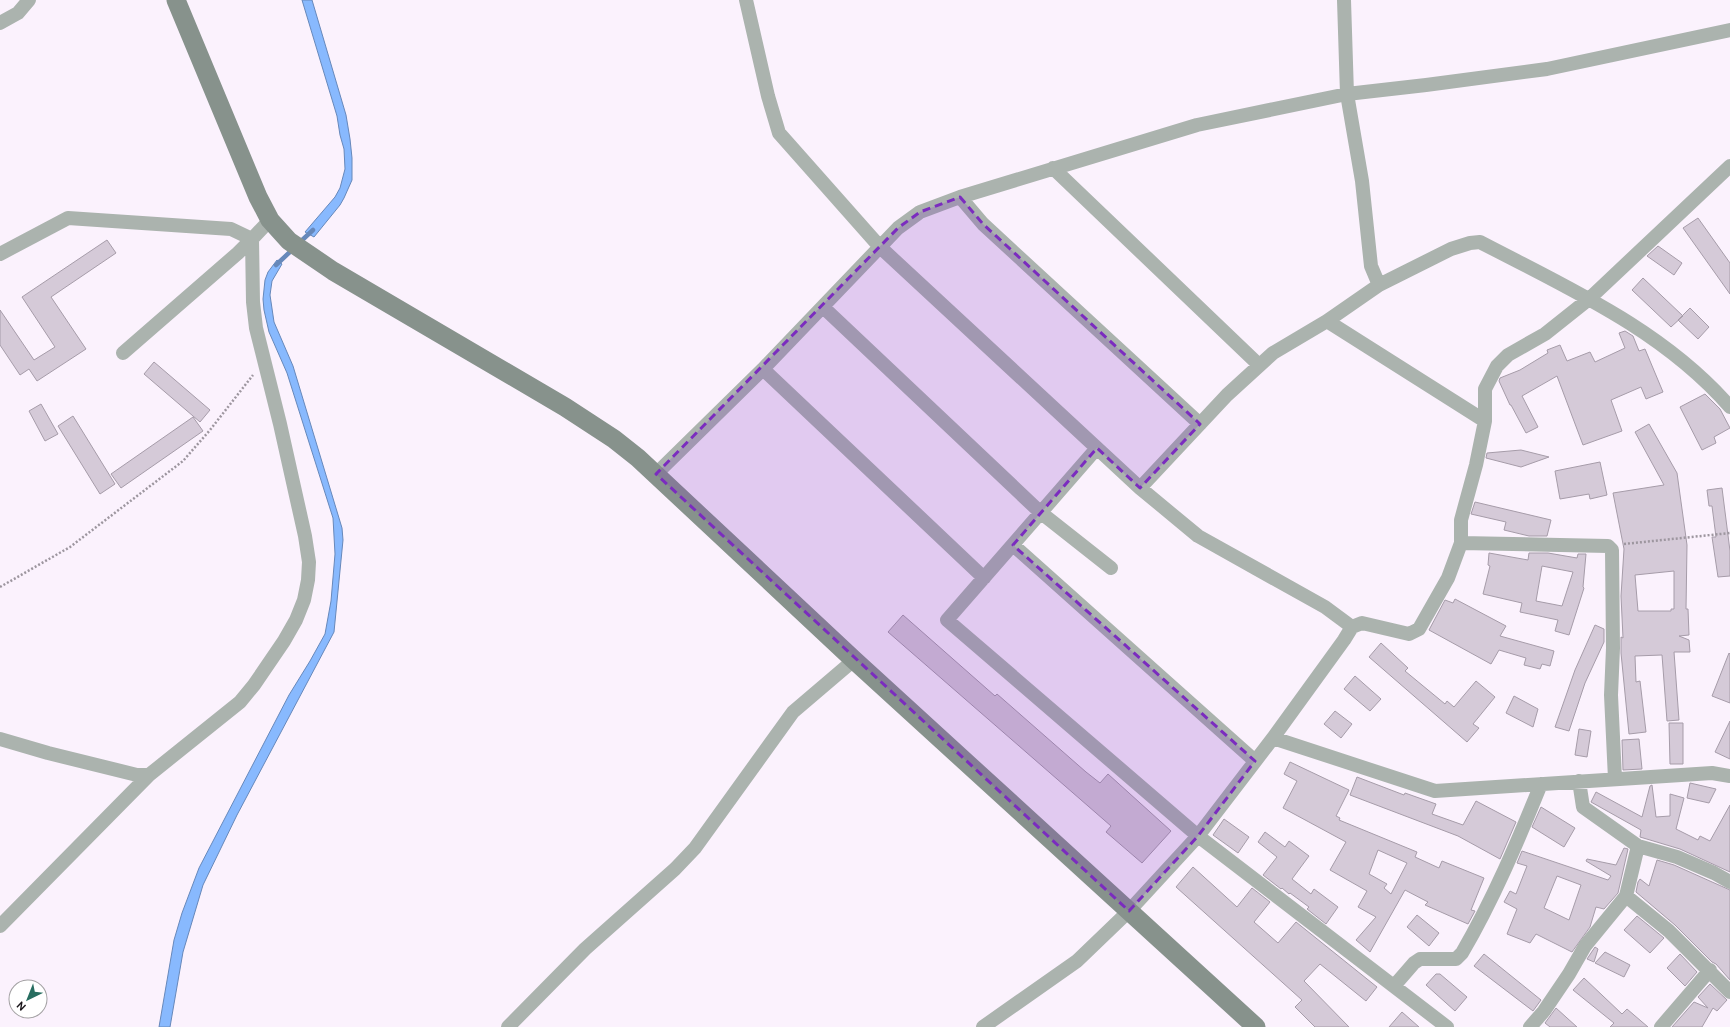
<svg xmlns="http://www.w3.org/2000/svg" width="1730" height="1027" viewBox="0 0 1730 1027" font-family="Overpass,sans-serif">
	<rect width="100%" height="100%" fill="#fbf2fd"/>
	<path fill="#88b9fe" stroke="#6788ba" d="M302,0H312L346,115L350,139L352,158V180L344,198L340,205L314,237L305,232L335,197L340,188L345,169L344,149L340,135L337,116Z
		M277,260L282,264L272,281L270,295L274,322L293,366L342,528L343,540L334,632L237,815L203,885L183,952L170,1027H159L174,940L182,913L199,868L289,695L310,661L325,634L331,601L335,554L333,518L287,373L269,332L264,310L263,299L265,280L268,272Z"/>
	<g fill="none" stroke-linecap="round" stroke-linejoin="round">
		<path stroke="#6788ba" stroke-width="4.5" d="M299,243L313,230
			M276,265L292,250"/>
	</g>
	<path fill="#d5cad8" stroke="#a69ca9" fill-rule="evenodd" d="M1698,218L1730,263V294L1683,228Z
		M107,240L116,253L51,297L86,349L37,381L29,369L20,375L0,345V310L34,360L55,347L22,297Z
		M1658,246L1682,263L1674,275L1647,256Z
		M1643,278L1683,316L1671,327L1632,290Z
		M1690,308L1709,327L1698,339L1678,320Z
		M1625,331L1633,336L1639,351L1645,349L1663,392L1646,399L1641,387L1611,400L1622,431L1583,445L1557,376L1522,396L1538,427L1526,433L1511,405H1510L1499,381L1500,378L1520,370L1548,353L1547,350L1560,345L1567,361L1590,352L1595,362L1625,348L1619,333Z
		M154,362L210,410L200,422L144,374Z
		M1705,394L1720,409L1730,428L1714,437L1716,443L1702,450L1680,407Z
		M41,404L58,434L45,441L29,411Z
		M73,416L115,484L100,494L58,426Z
		M193,417L203,431L121,488L111,474Z
		M1649,424L1677,473L1687,545L1686,609H1688L1689,635L1679,636L1689,640L1690,652H1674L1679,720L1667,721L1662,655L1635,656L1636,682L1640,681L1646,732L1629,734L1621,653V637L1623,638L1621,596L1624,549L1613,493L1664,485L1635,432ZM1674,571V609H1671V611H1638L1635,575Z
		M1521,450L1549,457L1521,467L1486,458L1487,453Z
		M1600,462L1607,495L1590,499L1589,494L1560,499L1555,471Z
		M1722,488L1730,551V576L1718,577L1712,537H1716L1712,506H1709L1707,490Z
		M1475,502L1551,520L1547,536H1529L1504,530L1506,522L1471,514Z
		M1489,553L1528,560L1529,553H1548L1577,558L1578,554H1586L1583,587L1584,588L1569,635L1555,631L1558,620L1520,612L1522,603L1483,594L1490,566L1488,565ZM1542,566L1573,572L1562,606L1536,601Z
		M1455,599L1506,626L1500,636L1554,651L1550,666L1542,664L1540,669L1524,665L1526,658L1499,650L1491,664L1429,630L1445,600L1453,603Z
		M903,615L995,696L997,694L1086,772L1100,783L1108,774L1171,831L1142,863L1106,832L1111,826L888,632Z
		M1595,625L1604,629V642L1585,683L1569,731L1555,727L1575,670Z
		M1381,643L1408,668L1405,671L1445,704L1447,701L1454,707L1476,681L1495,697L1473,724L1479,728L1467,742L1369,657Z
		M1729,653L1730,654V703L1712,696Z
		M1355,676L1381,699L1370,711L1344,689Z
		M1514,696L1538,709L1533,727L1506,713Z
		M1335,711L1352,724L1341,738L1324,724Z
		M1730,721V759L1715,752Z
		M1669,723H1683V764H1670Z
		M1579,729L1591,731L1587,757L1575,755Z
		M1639,739L1642,769L1623,770L1622,740Z
		M1290,762L1349,790L1336,816L1340,818L1339,820L1417,852L1415,857L1439,868L1442,861L1484,878L1471,910L1475,911L1468,924L1425,905L1428,902L1405,890L1370,952L1356,940L1376,917L1358,907L1367,891L1330,870L1346,842L1283,808L1297,781L1284,774ZM1378,850L1407,863L1391,894L1384,888L1387,884L1369,874Z
		M1357,777L1404,795L1405,793L1436,804L1432,814L1463,825L1476,801L1516,822L1500,859L1458,836L1350,795Z
		M1690,783L1716,789L1709,803L1687,798Z
		M1652,785L1656,817L1670,816V794L1684,798L1676,829L1698,840L1700,836L1710,841L1730,805V872L1680,849L1640,837L1641,830L1591,802L1596,792L1642,817L1650,786Z
		M1541,807L1575,828L1564,847L1532,827Z
		M1224,819L1249,837L1238,853L1213,835Z
		M1265,832L1285,847L1289,841L1309,856L1292,879L1311,894L1314,889L1338,907L1326,924L1307,909L1309,907L1290,893L1289,894L1282,888L1281,889L1263,875L1277,857L1258,842Z
		M1624,848L1628,849L1618,893L1604,909L1596,907L1590,927L1572,952L1536,934L1530,943L1507,934L1517,909L1504,902L1510,891L1516,894L1527,866L1517,863L1522,851L1608,880L1611,876L1586,861L1587,859L1616,865ZM1557,876L1581,885L1569,920L1544,908Z
		M1657,860L1674,865L1730,890V980L1716,964L1712,962L1675,925L1636,892L1638,882L1640,879L1649,886Z
		M1193,867L1237,907L1252,888L1270,902L1254,922L1278,943L1296,922L1377,987L1366,1001L1320,964L1304,981L1349,1027H1315L1295,1007L1302,1000L1176,887Z
		M1417,915L1439,933L1429,946L1407,927Z
		M1637,916L1664,938L1650,953L1624,930Z
		M1595,947L1598,949L1594,962L1587,959Z
		M1605,952L1630,965L1624,977L1595,963Z
		M1484,954L1541,1000L1533,1011L1474,966Z
		M1680,954L1697,972L1685,986L1667,968Z
		M1436,974H1440L1467,997L1455,1011L1426,985Z
		M1584,978L1622,1014L1627,1009L1648,1027H1610L1614,1023L1573,990Z
		M1710,984L1727,1000L1717,1011L1713,1008L1702,1027H1672L1694,1002L1708,1008L1698,997Z
		M1556,1008L1577,1027H1550L1545,1023Z
		M1402,1012L1419,1027H1389Z"/>
	<g fill="none" stroke-linecap="round" stroke-linejoin="round">
		<path stroke="#9d969f" stroke-width="2.5" stroke-dasharray="2 2" stroke-linecap="butt" d="M1624,544L1730,533
			M0,587L70,547L183,461L210,430L253,375"/>
		<path stroke="#abb3ae" stroke-width="14" d="M746,0L768,96L779,133L880,247L1140,488L1198,536L1325,607L1352,627L1344,640L1273,738L1198,836L1129,911L1077,961L983,1027
			M1344,0L1347,94L1362,181L1371,266L1379,285
			M0,23L18,13L29,0
			M1053,168L1259,365
			M960,197L983,224L1200,424
			M0,254L68,218L231,229L252,239L238,253L123,353
			M823,307L1040,512L1111,568
			M1327,321L1485,421
			M763,369L984,578
			M1097,448L947,620L1198,836L1447,1027
			M656,474L763,369L898,228L920,212L960,197L1197,125L1347,94L1426,85L1547,69L1730,30
			M1140,488L1227,395L1273,353L1327,321L1379,285L1451,249L1470,243L1480,242C1568,288 1663,330 1730,407
			M1461,543L1608,546L1612,550L1613,648L1611,695L1615,779
			M1013,545L1255,761
			M1352,627L1362,623L1409,634L1419,629L1448,578L1461,543V520L1476,465L1485,421V389L1497,366L1508,355L1545,334L1589,299L1730,166
			M1273,738L1435,791L1712,773L1730,776
			M0,739L48,753L137,775H149
			M1579,781L1583,807L1638,846L1677,857L1714,873L1730,882
			M1626,896L1669,931L1730,992
			M0,926L149,775L240,702L254,685L284,641L296,620L304,600L308,580L309,562L305,536L280,424L256,328L253,302L252,239L270,220
			M1394,986L1414,963L1420,959H1456L1462,953C1493,900 1518,841 1541,784
			M508,1027L585,949L675,869L695,848L793,712L854,660
			M1530,1027L1544,1011L1569,974L1585,946L1626,896L1638,846
			M1661,1027L1710,970"/>
		<path stroke="#87928c" stroke-width="19" d="M176,0L258,197L270,220L289,241L333,271L565,407L614,439L638,458L854,660L1256,1027"/>
	</g>
	<path fill="#7b2cbf" fill-opacity="0.2" stroke="#7b2cbf" stroke-width="3" stroke-dasharray="8 5" stroke-linejoin="round" d="M960,197L983,224L1200,424L1140,488L1097,448L1013,545L1255,761L1198,836L1129,911L656,474L898,228L920,212Z"/>
	<g transform="translate(28 999) rotate(223)"><circle r="19" fill="#ffffff" stroke="#a3a1a3"/>
	<path d="M0-3L7 15L0 10L-7 15Z" fill="#276d60"/>
	<text y="-6" font-size="11" font-weight="bold" text-anchor="middle" fill="#19151a">N</text>
	</g>
</svg>
